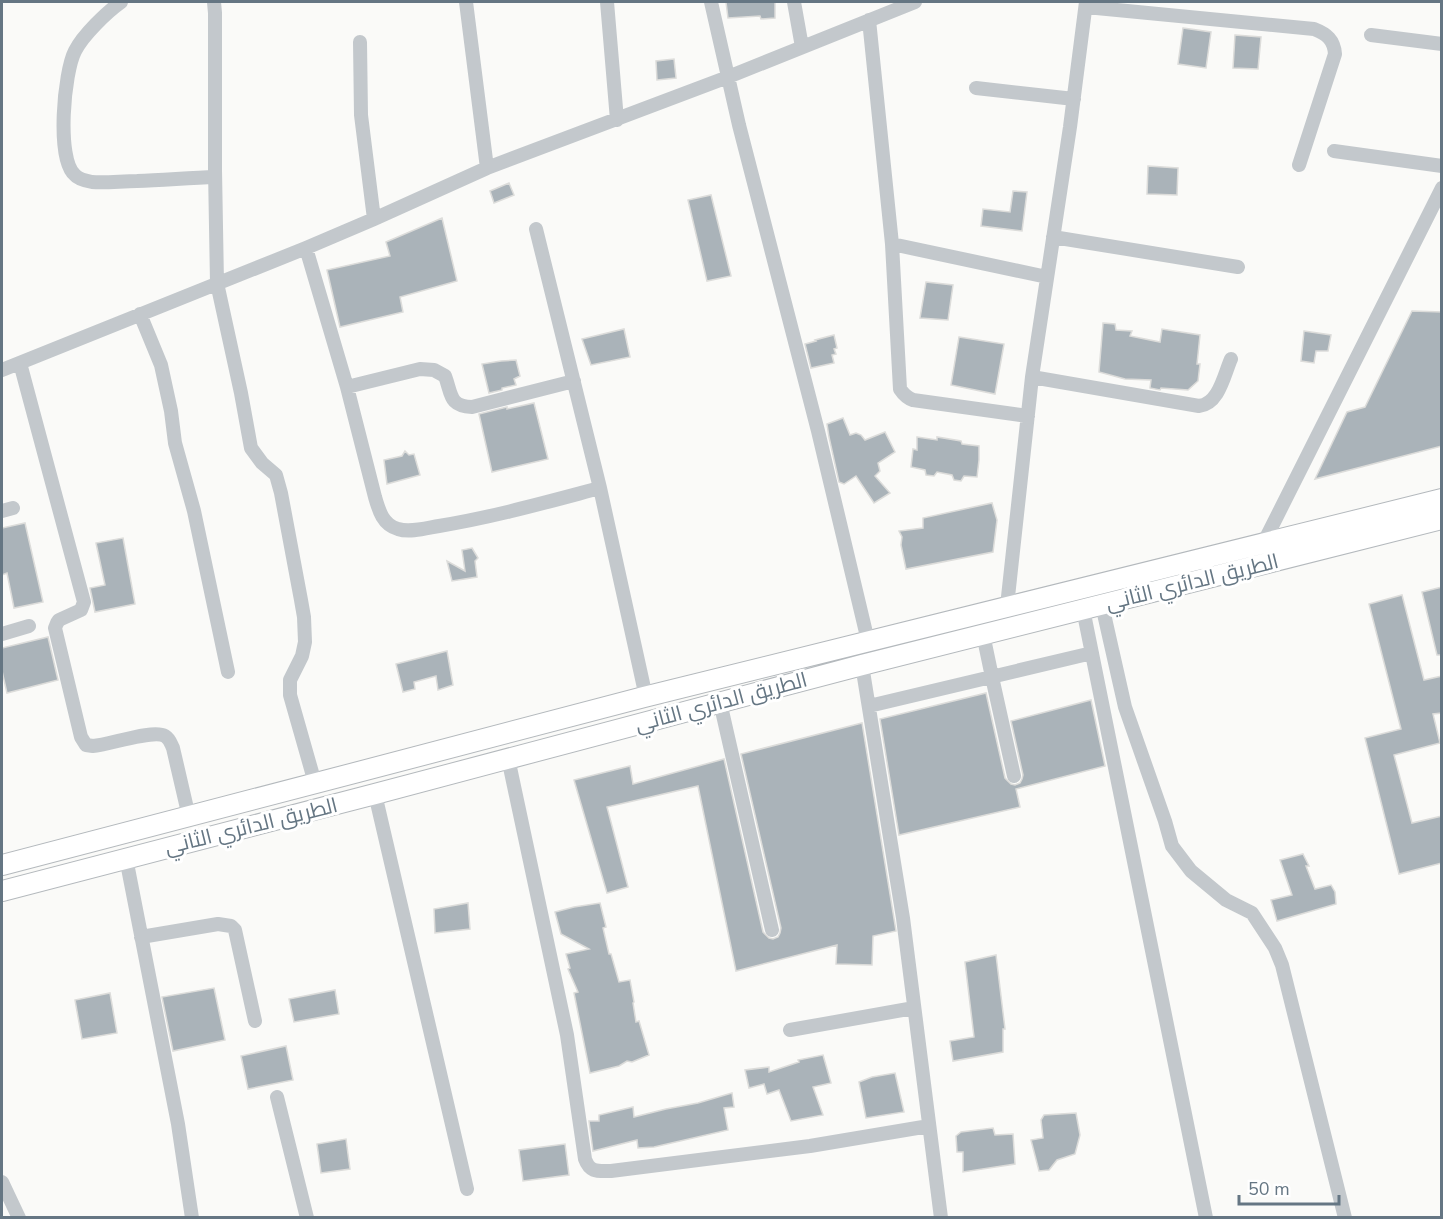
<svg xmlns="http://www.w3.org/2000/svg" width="1443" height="1219" viewBox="0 0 1443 1219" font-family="'Nunito Sans',Cairo,sans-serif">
	<rect width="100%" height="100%" fill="#fafaf8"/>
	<path fill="#aab3b9" stroke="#dcdcda" stroke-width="1.5" d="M726,2H775V18L761,19L760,16L728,18Z
		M1183,28L1211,32L1206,68L1178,64Z
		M1235,35L1261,37L1258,69L1233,68Z
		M674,59L676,78L657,80L656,61Z
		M1148,166L1178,168L1177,195L1147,194Z
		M509,183L514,195L494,203L490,191Z
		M1013,191L1027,192L1022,231L981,226L983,209L1010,212Z
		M711,195L731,276L707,281L688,200Z
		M442,218L457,281L400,297L403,312L340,327L327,270L390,256L386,242Z
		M926,282L953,285L948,320L920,318Z
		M1412,311L1442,312V446L1315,479L1347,412L1365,407Z
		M1103,323L1115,324L1116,330L1132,331L1130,336L1160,342L1162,329L1200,335L1197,364H1200L1198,381L1188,390L1161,388L1160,390L1150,388L1151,380L1125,379L1099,372Z
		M624,329L630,357L591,365L582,339Z
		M1304,331L1331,335L1328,351H1316L1314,363L1301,361Z
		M834,335L837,348L834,349L836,354L832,355L834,363L811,368L805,344L816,341L815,340Z
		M959,337L1004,344L995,394L951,385Z
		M516,360L520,376L514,379L516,385L502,388V390L489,393L482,364L501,361Z
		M534,403L548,459L492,472L479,414L507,407V409Z
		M843,418L850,435L856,433L861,435L865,440L885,432L895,452L878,463L880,471L875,476L890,493L874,503L856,476L844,484L839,482L829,437L827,424Z
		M917,437L937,440V437L961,441L962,444L979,446V460L977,477L964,476L961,481L954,480L952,475L937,472L934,476L926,475L925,470L911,467L913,449L917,450Z
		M405,451L409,455L414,454L420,475L387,484L384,460L402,456Z
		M992,503L997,520L993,552L906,569L901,545L902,537L899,531L923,528V518Z
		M25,523L43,602L14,608L7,573L2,575V528Z
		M123,538L135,604L95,612L90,588L105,585L96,543Z
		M472,548L478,558L475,561L477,577L452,581L447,561L465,571L462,550Z
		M1442,587V655H1437L1422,592Z
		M1402,595L1424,680L1442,676V713L1433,714L1440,743L1394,755L1412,823L1442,816V863L1399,874L1365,738L1401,729L1369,604Z
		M48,637L58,680L7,693L2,671V648Z
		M447,651L453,685L438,690L436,676L414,682L415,689L403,692L396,664Z
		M986,693L1005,778L1011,784L1015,785L1020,783L1022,779L1023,775L1011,721L1091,700L1105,766L1016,789L1020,807L899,835L880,719Z
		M862,723L896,931L873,936L872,965L836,964L837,945L736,971L698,786L607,807L628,887L607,893L574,780L630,766L633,784L724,759L763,932L769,938L773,939L778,937L780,933L781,928L741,754Z
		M1303,854L1309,866H1306L1315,889L1331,885L1335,892L1336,904L1277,921L1271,900L1292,895L1280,860Z
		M468,903L470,929L435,933L434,909Z
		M600,903L606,927L603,928L609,954H611L619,982L630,980L634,1002L633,1003L636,1022L639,1021L649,1055L632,1062L627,1061L619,1066L590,1073L574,993L578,992L568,969L570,968L566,954L589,949L561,934L555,912L574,907Z
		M996,955L1005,1029H1003V1052L953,1061L950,1041L974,1037L965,962Z
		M214,988L225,1040L173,1051L162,997Z
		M335,990L339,1014L294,1022L289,999Z
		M110,993L117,1033L82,1039L75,1000Z
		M286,1046L293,1080L248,1089L241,1056Z
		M823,1055L831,1083L813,1087L823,1115L791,1121L779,1090L767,1094L764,1084L749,1088L745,1070L769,1067V1072L799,1062L798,1060Z
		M895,1073L904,1112L866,1118L859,1082L872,1077Z
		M732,1093L734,1107L724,1108L728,1130L654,1147L638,1148L637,1140L593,1151L589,1121H599V1115L633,1107L634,1117L666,1109L698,1103Z
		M1076,1113L1080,1135L1075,1154L1057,1160L1049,1170L1039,1171L1031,1140L1043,1138L1041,1120L1044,1115Z
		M993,1128L995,1135L1013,1134L1015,1164L963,1172V1152H957L956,1136L961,1132Z
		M346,1139L350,1169L321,1173L317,1144Z
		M565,1144L569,1175L523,1181L519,1150Z"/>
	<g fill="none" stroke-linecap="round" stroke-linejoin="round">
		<g stroke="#b4b9bd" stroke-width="22">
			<path id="highway" d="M2,865C216,811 430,752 644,697C910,629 1176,564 1442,499
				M2,891L375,794L862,665L1442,519"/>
		</g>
		<path stroke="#c3c8cc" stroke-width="14" d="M121,2C107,12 83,35 75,51C64,72 56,159 75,175C78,179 87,181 92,182C107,183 122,181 137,181C163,180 189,178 215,177
			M214,2L215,13V170L217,283L241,393L251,448L262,463L276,475L281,493L301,600L304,617L305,642L302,656L290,680V695L315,783
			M466,2L487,168
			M607,2L617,120
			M711,2L739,125L818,431L868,641
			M794,2L802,47
			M1086,7L1314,29C1327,34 1334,40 1335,54L1299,165
			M869,20L892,244L1047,277
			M1371,35L1442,44
			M360,42L361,115L374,219
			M976,88L1074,99
			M1334,151L1442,166
			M536,229L600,488L646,697
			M1053,237L1238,267
			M892,244L900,389C904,395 907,398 913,400L1028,416
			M306,248L347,387L375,497C379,511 383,525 398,529C410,533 427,528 439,526C494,517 547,502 600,488
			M140,314L161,365L171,411L175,443L194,511L228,672
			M20,363L84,602L81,610L59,620L57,623L55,628L81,737L86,745L93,746C109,745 153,729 165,736C170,739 171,744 173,748L189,817
			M2,370L306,248L374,219L487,168L728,77L915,2
			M1032,377L1199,406C1219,404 1224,375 1231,359
			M347,387L420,369L434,370L445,376C452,395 449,406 472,407L574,381
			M2,511L13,508
			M1264,542L1442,188
			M1102,605L1125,707L1165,821L1172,846L1191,871L1226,900L1252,913L1275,948L1282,965L1345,1218
			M1007,606L1032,377L1070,127L1086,2
			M1083,609L1206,1218
			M2,634L29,626
			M983,634L992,677L1014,776
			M862,665L903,918L941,1218
			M720,702L772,930
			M869,706L1092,653
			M508,758L567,1035L585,1159C590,1173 598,1171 611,1171L810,1146L929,1126
			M375,794L467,1189
			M126,858L178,1124L192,1218
			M141,937L218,924L231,926L235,930L255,1021
			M790,1030L914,1008
			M277,1097L307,1218
			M2,1182L19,1218"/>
		<use href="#highway" stroke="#fff" stroke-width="20"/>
	</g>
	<g text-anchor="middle" stroke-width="6" stroke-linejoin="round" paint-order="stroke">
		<g font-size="21" fill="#657683" stroke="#fff">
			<text transform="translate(1192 582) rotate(-14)" y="7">الطريق الدائري الثاني</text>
			<text transform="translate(721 702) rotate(-15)" y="7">الطريق الدائري الثاني</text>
			<text transform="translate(251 826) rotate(-14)" y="7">الطريق الدائري الثاني</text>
		</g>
	</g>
	<rect width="1443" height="1219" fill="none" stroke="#657683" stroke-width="6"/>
	<path d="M1239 1195v9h100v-9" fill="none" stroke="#657683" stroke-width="3"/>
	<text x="1248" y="1195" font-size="18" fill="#657683" stroke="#ffffff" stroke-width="4.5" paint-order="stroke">50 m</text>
</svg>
